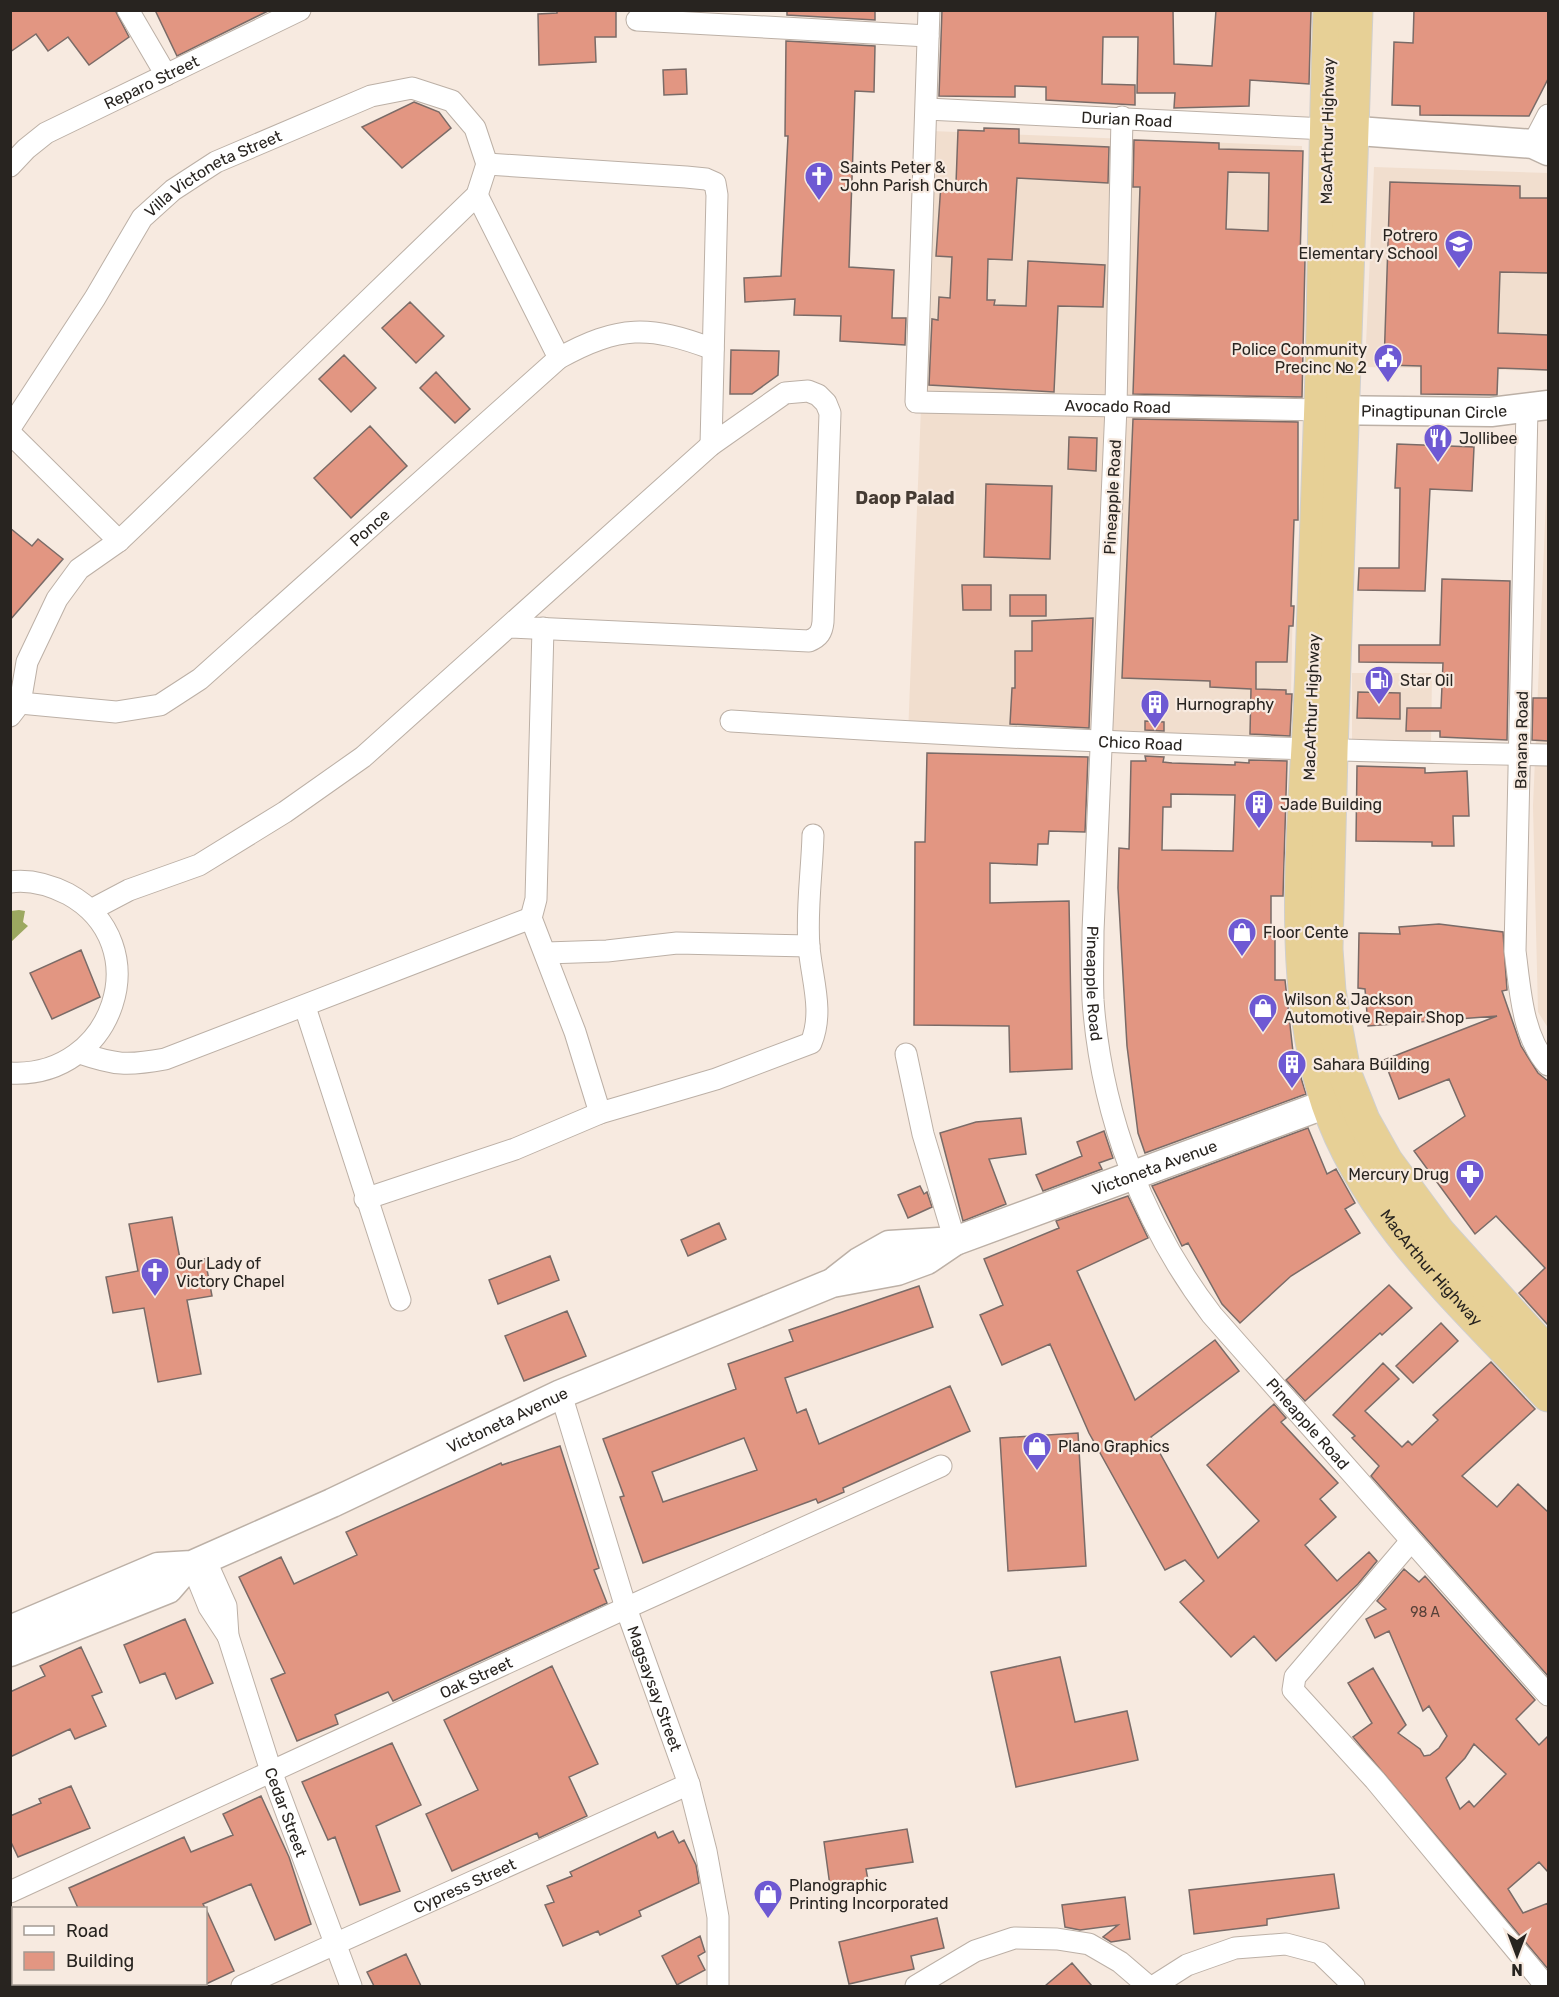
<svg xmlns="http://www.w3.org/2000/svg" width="1559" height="1997" viewBox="0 0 1559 1997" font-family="Rubik,sans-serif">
	<rect width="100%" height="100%" fill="#f7eae0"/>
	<path fill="#f1dece" d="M932,131L1302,146L1290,744L908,735Z
		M1374,167L1548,173V371L1365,367Z
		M1548,453V1028L1538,1012L1533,806Z
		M1352,673H1432L1431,747L1352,745Z"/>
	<path fill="#9ca860" d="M19,910L25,911L23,922L28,926L11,942V911Z"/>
	<path fill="#e29682" stroke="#7a6b67" stroke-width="1.5" fill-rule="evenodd" d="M10,10H115L129,37L89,65L68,37L48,51L36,34L10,52Z
		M155,10H270L177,56Z
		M557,10H616V37H595L596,62L539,65L538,14L557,13Z
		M787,10H875V20L787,15Z
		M942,10H1173L1174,64L1212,66L1216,10H1311L1309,84L1250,80L1249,106L1174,108L1175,93H1137L1138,37H1103L1102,84L1135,85V105L1046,100V87L1015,86V97L939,96Z
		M1414,10H1548V79L1529,116L1420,115V106L1392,105L1394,42L1413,43Z
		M786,41L875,46L874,92L855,91L849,267L894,270L892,318H906L905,345L840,341L841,316L794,315L795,299L745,302L744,278L781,276L788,136H785Z
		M686,69L687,94L664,95L663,70Z
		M414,102L439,112L451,128L402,168L362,127Z
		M984,128L1019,129V143L1109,147L1108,183L1017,178L1012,260L988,259L987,300H995L994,305L1026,306L1028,261L1105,265L1103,307L1058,306L1054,392L929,385L932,319L938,320L939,297L950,298L952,257L936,256L941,184H956L958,130L984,131Z
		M1134,140L1219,143V149L1303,151L1300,259H1305L1302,397L1133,394L1140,187H1133ZM1228,172L1269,173L1268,231L1226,229Z
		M1390,182L1520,186V198H1548V273L1500,272L1498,333L1548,335V370L1498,368L1497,395L1421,394V366L1384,365Z
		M410,302L444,336L416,363L382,328Z
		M731,350L779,351L778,375L752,394H730Z
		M344,355L376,388L351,412L319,379Z
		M436,372L470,409L455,423L420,388Z
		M1133,419L1298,422V520H1294L1291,606H1294L1293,626H1289L1287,662H1256V689L1286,690V694H1292L1290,736L1250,734L1251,689L1210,687V681L1122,678Z
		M370,426L407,466L351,518L314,478Z
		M1069,437L1097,438L1096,471L1068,469Z
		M1397,444L1474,447L1472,491L1430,489L1425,591L1358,590L1359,568H1399L1400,488H1395Z
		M986,484L1052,486L1050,559L984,557Z
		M10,528L32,546L38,539L63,559L10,620Z
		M1442,579L1510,581L1507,740L1440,737V731H1406L1407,708H1441L1443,663L1359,662V645H1440Z
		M962,585H991V610H963Z
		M1010,595H1046V616H1010Z
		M1093,618L1089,728L1010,724L1012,688H1015V651H1032V621Z
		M1358,692L1400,693V719L1357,718Z
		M1533,698H1548V741L1532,740Z
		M1145,721L1164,722V731L1145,730Z
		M927,753L1088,757L1085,832L1049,831L1048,844H1038L1037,865L990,863V903L1069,901L1072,1069L1010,1072L1009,1026L914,1025L915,842H925Z
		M1145,756L1164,757L1163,762L1172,763L1235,765V762L1249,763V760L1287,761L1283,896H1271V936H1275V980H1285L1293,1052L1306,1094L1145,1153L1138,1133L1127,1046L1118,888L1119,848L1129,849L1131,761H1146ZM1171,794L1235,795L1233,851L1162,850L1163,807H1171Z
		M1357,766L1425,768V773L1467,771L1469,816H1453L1454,846H1432V842L1356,841Z
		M1439,924L1503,932L1507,990L1502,991L1521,1046L1538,1073L1548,1081V1325L1519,1293L1545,1268L1496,1216L1475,1234L1414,1151L1465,1116L1449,1079L1399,1099L1384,1060L1497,1016L1368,1026L1365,989L1358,988L1359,933L1400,934L1399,927Z
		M81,950L100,997L52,1019L30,973Z
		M1021,1118L1026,1154L989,1159L1006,1204L963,1221L940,1133L976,1122Z
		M1308,1128L1327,1174L1336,1169L1355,1203L1345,1209L1360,1233L1291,1276L1240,1323L1222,1304L1188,1243L1182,1246L1152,1186Z
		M1104,1131L1113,1158L1099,1163L1102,1169L1043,1191L1036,1175L1082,1156L1077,1142Z
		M920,1186L924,1194L927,1192L932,1207L908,1218L898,1195Z
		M1128,1196L1148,1238L1077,1271L1135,1400L1215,1340L1239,1371L1151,1437L1218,1558L1259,1521L1207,1465L1274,1404L1286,1418L1281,1422L1338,1483L1320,1499L1336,1517L1305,1545L1337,1581L1369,1552L1377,1561L1358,1584L1276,1661L1254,1636L1231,1657L1180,1602L1204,1581L1185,1560L1165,1570L1089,1433L1050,1344L1002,1365L980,1315L1003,1305L984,1259L1059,1228L1056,1221Z
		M172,1217L181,1264L205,1259L212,1296L187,1300L201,1374L158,1382L144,1308L113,1313L106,1277L138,1271L129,1224Z
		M719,1223L726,1239L688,1256L681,1240Z
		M550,1256L559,1280L498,1304L489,1280Z
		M1389,1285L1412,1308L1382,1335L1380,1333L1305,1401L1286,1380Z
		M919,1286L933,1327L785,1378L797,1413L806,1409L819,1444L950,1386L970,1431L843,1488L844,1492L818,1503L816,1499L643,1563L620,1497L624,1496L603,1439L736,1389L728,1364L793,1341L789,1330ZM744,1438L757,1470L663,1502L652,1472Z
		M567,1311L586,1356L524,1381L505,1336Z
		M1441,1323L1458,1341L1413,1383L1396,1366Z
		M1491,1362L1535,1409L1462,1476L1497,1507L1518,1484L1548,1512V1676L1371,1476L1379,1466L1352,1438L1355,1436L1333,1415L1383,1363L1399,1379L1365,1411L1402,1447L1408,1441L1412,1445L1438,1420L1433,1415Z
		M1078,1433L1086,1566L1008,1571L1000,1438Z
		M560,1446L599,1568L594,1570L607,1603L393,1701L388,1692L335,1715L338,1724L297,1741L271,1679L285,1673L239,1577L281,1557L294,1584L357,1555L346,1532L501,1463L502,1465Z
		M1404,1569L1419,1582L1425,1576L1535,1700L1516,1719L1539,1745L1548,1736V1872L1539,1862L1508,1889L1523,1913L1548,1903V1969L1353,1737L1372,1723L1348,1683L1373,1668L1406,1725L1398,1733L1420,1749L1424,1756L1430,1755L1439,1748L1447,1736L1429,1706L1423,1711L1389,1631L1375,1638L1366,1619L1386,1609L1377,1601ZM1474,1744L1506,1774L1474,1807L1469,1801L1460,1809L1446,1778L1465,1758Z
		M185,1619L213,1683L176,1699L165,1673L140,1683L124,1645Z
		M81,1647L102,1692L92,1696L106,1726L75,1739L70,1729L10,1757V1692L45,1676L40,1666Z
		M1060,1657L1075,1722L1127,1711L1138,1760L1016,1787L991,1672Z
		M552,1666L598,1764L569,1777L587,1816L539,1838L537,1833L452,1871L426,1814L478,1790L444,1720Z
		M392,1743L421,1805L376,1826L400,1891L360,1905L335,1837L328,1840L302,1782Z
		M71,1786L90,1828L18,1857L10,1840V1816L41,1803L39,1799Z
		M261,1796L289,1857L311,1924L275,1940L251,1884L203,1904L205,1908H78L69,1888L184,1837L191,1852L233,1835L223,1814Z
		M907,1829L913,1862L866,1869L868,1880L830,1886L824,1842Z
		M673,1831L679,1843L684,1840L696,1865L699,1883L639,1911L641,1916L600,1935L598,1931L563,1946L545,1905L554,1902L547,1886L572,1876L570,1872L655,1832L658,1838Z
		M1334,1874L1339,1908L1267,1919V1925L1194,1934L1189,1890Z
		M1125,1897L1130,1939L1111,1942L1103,1937L1118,1925L1080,1930L1065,1927L1062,1905Z
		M206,1909L234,1971L206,1984Z
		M937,1918L944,1948L911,1956L914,1969L849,1984L839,1942Z
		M700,1936L705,1952L698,1956L705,1970L677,1985L662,1956Z
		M406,1954L421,1986H374L367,1972Z
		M1072,1963L1092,1986H1045Z"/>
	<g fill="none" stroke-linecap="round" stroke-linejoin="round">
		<g stroke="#bcb0a6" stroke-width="23">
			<g id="minor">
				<path d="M128,10L166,75"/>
				<path id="s1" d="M929,10L916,402L1320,410"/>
				<path d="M637,20L928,36"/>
				<path id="s2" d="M927,109L1326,129"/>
				<path id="s3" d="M1122,117L1116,407L1093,931C1093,954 1092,977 1093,1000C1101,1114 1143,1225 1212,1315L1548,1695"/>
				<path d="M1533,144L1548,115"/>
				<path d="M487,164L686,177L706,179L715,183L717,195L711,445"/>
				<path id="s4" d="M10,166L26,149L46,133L300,10"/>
				<path d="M477,195L559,358"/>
				<path d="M1527,409L1515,951C1520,988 1522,1036 1548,1065"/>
				<path id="s5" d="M10,428L95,298L142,218L173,190L216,162L371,96L412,88L452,101L475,128L487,164"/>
				<path d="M10,433L119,541"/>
				<path id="s6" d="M20,703L116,712L160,705L200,679L559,358C619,325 649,325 713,349"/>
				<path d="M10,716L20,703L27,662L57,599L79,569L119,541L140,521L477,195L487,164"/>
				<path id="s7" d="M731,721C1003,739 1276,750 1548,755"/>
				<path d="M10,882C31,879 50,885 68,894C159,944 114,1079 10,1073"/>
				<path d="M91,910L129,890L199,865L285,812L363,757L711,445L785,393L808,391L818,395L826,403L830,413L823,622C822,632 819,637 809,641L511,627"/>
				<path d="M531,918L536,899L543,628"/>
				<path d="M546,953L607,951L677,943L809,946"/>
				<path d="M305,1007L400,1300"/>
				<path d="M80,1053C115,1065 127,1066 165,1059L531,918L575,1032L600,1113"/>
				<path d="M906,1054L923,1134L955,1241"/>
				<path d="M365,1199L515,1149L600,1113L716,1079L811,1043C824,1012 812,980 809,947C806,911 812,872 813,835"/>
				<path id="s8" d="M561,1394L626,1608L689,1784L706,1851L718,1917V1986"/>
				<path d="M1411,1541L1295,1677L1293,1690L1375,1780L1546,1986"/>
				<path id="s9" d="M205,1559L226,1606L228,1636L271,1771L351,1986"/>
				<path d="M192,1565L209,1607L228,1636"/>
				<path id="s10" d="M10,1892L626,1608L941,1466"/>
				<path id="s11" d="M242,1986L689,1784"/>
				<path d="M916,1986L975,1951L1014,1938L1057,1939L1089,1944L1120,1962L1148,1986"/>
				<path d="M1154,1986L1187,1965L1235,1948L1286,1944L1320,1953L1354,1986"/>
			</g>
		</g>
		<g stroke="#bcb0a6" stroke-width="31">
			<g id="secondary">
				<path d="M1331,129L1533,144L1548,151"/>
				<path id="s12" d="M1320,410L1491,412L1548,405"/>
				<path d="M836,1280L859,1262L889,1245L955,1241"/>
				<path id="s13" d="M10,1630L158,1567L192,1565L332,1503L561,1394L832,1283L897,1271L927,1260L955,1241L1348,1096"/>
				<path d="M10,1652L168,1589L187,1567"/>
			</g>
		</g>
		<g stroke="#d0cfce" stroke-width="35">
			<g id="trunk">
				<path id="s14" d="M1330,10C1325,131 1325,251 1322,371C1319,469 1315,567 1312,665C1308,802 1283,973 1328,1104C1368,1221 1467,1306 1548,1395"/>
				<path d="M1356,10L1331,751L1326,949L1329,991L1344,1072L1363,1120L1386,1161L1439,1233L1548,1354"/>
			</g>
		</g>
		<use href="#minor" stroke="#fff" stroke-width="21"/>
		<use href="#secondary" stroke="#fff" stroke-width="28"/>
		<use href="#trunk" stroke="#e7d096" stroke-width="33"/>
	</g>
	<defs>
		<g id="church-pin" transform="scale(1.5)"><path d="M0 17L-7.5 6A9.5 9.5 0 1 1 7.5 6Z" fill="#6e59d3" stroke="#f7eae0"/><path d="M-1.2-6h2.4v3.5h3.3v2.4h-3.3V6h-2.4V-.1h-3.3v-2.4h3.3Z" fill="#fff"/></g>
		<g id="school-pin" transform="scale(1.5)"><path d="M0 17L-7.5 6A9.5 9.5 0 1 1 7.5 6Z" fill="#6e59d3" stroke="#f7eae0"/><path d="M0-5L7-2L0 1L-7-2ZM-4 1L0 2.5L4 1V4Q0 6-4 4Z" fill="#fff"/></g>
		<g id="civic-pin" transform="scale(1.5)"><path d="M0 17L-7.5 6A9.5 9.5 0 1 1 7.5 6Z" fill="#6e59d3" stroke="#f7eae0"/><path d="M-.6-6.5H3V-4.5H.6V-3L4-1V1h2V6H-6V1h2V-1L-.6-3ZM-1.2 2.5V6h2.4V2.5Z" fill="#fff"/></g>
		<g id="restaurant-pin" transform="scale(1.5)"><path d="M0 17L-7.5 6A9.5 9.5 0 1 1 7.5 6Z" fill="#6e59d3" stroke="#f7eae0"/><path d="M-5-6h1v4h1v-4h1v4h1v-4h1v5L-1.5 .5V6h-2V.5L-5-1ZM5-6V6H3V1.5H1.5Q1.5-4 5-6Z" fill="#fff"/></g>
		<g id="fuel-pin" transform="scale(1.5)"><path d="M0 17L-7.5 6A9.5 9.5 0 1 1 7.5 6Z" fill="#6e59d3" stroke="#f7eae0"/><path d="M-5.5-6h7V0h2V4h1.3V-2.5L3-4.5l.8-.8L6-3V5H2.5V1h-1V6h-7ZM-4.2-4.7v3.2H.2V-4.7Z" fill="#fff"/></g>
		<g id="building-pin" transform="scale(1.5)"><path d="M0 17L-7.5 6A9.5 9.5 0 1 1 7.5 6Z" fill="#6e59d3" stroke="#f7eae0"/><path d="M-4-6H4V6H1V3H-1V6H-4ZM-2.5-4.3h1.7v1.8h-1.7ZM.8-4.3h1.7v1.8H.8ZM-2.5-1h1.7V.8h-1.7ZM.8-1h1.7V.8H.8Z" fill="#fff"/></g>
		<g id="shop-pin" transform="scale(1.5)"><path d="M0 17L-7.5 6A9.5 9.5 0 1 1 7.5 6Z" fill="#6e59d3" stroke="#f7eae0"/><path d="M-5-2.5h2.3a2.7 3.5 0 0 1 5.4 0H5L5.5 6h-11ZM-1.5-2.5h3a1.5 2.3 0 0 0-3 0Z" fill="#fff"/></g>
		<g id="pharmacy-pin" transform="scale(1.5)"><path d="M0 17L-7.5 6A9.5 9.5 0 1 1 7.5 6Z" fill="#6e59d3" stroke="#f7eae0"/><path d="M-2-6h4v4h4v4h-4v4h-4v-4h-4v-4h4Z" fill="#fff"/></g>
	</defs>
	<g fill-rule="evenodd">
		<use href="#church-pin" x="819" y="176"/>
		<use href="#school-pin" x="1459" y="244"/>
		<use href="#civic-pin" x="1388" y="358"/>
		<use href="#restaurant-pin" x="1438" y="438"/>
		<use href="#fuel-pin" x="1379" y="680"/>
		<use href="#building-pin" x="1155" y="704"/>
		<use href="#building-pin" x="1259" y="804"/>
		<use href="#shop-pin" x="1242" y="932"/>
		<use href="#shop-pin" x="1263" y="1008"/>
		<use href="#building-pin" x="1292" y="1064"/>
		<use href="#pharmacy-pin" x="1470" y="1174"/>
		<use href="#church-pin" x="155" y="1272"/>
		<use href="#shop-pin" x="1037" y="1446"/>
		<use href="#shop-pin" x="768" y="1894"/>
	</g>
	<g text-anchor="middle" stroke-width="4.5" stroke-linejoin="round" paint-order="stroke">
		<g font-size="14" fill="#564038">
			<text x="1425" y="1617">98 A</text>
		</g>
		<g font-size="16" fill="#282420" stroke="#f7eae0">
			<text dy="6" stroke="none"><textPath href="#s4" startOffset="166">Reparo Street</textPath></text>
			<text dy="6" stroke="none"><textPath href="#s2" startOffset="200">Durian Road</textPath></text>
			<text transform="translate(1327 131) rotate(-89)" y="6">MacArthur Highway</text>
			<text dy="6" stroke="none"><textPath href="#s5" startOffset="333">Villa Victoneta Street</textPath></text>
			<text dy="6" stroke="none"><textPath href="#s1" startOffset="594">Avocado Road</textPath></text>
			<text dy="6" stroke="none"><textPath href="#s12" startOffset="114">Pinagtipunan Circle</textPath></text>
			<text transform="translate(1112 497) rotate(-87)" y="6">Pineapple Road</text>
			<text dy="6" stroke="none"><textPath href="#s6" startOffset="416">Ponce</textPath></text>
			<text transform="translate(1311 707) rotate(-88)" y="6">MacArthur Highway</text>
			<text transform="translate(1521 740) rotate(-89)" y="6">Banana Road</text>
			<text dy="6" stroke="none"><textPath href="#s7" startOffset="410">Chico Road</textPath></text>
			<text dy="6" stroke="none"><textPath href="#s3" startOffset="867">Pineapple Road</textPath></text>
			<text dy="6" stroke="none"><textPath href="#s13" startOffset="1239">Victoneta Avenue</textPath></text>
			<text dy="6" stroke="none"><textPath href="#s14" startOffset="1292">MacArthur Highway</textPath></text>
			<text dy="6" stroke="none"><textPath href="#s13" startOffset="542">Victoneta Avenue</textPath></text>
			<text dy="6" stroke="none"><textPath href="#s3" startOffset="1370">Pineapple Road</textPath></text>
			<text dy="6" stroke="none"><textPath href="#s10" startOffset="513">Oak Street</textPath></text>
			<text dy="6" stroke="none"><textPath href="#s8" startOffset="309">Magsaysay Street</textPath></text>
			<text dy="6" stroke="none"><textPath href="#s9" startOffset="267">Cedar Street</textPath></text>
			<text dy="6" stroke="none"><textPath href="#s11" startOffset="244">Cypress Street</textPath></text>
		</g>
		<g font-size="16" fill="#282420" stroke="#f7eae0" text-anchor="start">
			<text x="840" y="173">Saints Peter &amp;<tspan x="840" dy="18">John Parish Church</tspan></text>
			<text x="1438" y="241" text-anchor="end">Potrero<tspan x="1438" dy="18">Elementary School</tspan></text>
			<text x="1367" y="355" text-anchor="end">Police Community<tspan x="1367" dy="18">Precinc № 2</tspan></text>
			<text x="1459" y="444">Jollibee</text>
			<text x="1400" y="686">Star Oil</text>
			<text x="1176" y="710">Hurnography</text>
			<text x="1280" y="810">Jade Building</text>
			<text x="1263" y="938">Floor Cente</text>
			<text x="1284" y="1005">Wilson &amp; Jackson<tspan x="1284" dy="18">Automotive Repair Shop</tspan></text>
			<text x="1313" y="1070">Sahara Building</text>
			<text x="1449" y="1180" text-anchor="end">Mercury Drug</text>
			<text x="176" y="1269">Our Lady of<tspan x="176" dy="18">Victory Chapel</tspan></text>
			<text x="1058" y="1452">Plano Graphics</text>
			<text x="789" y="1891">Planographic<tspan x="789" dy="18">Printing Incorporated</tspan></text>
		</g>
		<g font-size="18" font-weight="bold" fill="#453b33" stroke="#f7eae0">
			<text x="905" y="504">Daop Palad</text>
		</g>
	</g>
	<rect width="1559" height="1997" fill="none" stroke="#282420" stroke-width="24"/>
	<rect x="12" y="1907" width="195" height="78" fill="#f7eae0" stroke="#a49b93" stroke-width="1.5"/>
	<rect x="24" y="1926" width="30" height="9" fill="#ffffff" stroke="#a49b93" stroke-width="1.5"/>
	<text x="66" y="1937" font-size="18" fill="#282420">Road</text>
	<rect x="24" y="1952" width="30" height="18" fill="#e29682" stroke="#a49b93" stroke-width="1.5"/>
	<text x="66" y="1967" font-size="18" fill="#282420">Building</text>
	<g transform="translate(1517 1955) rotate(180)" stroke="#f7eae0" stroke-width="4.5" paint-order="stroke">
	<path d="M0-4.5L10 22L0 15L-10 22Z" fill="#282420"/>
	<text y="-9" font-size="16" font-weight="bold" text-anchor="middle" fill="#282420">N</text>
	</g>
</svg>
